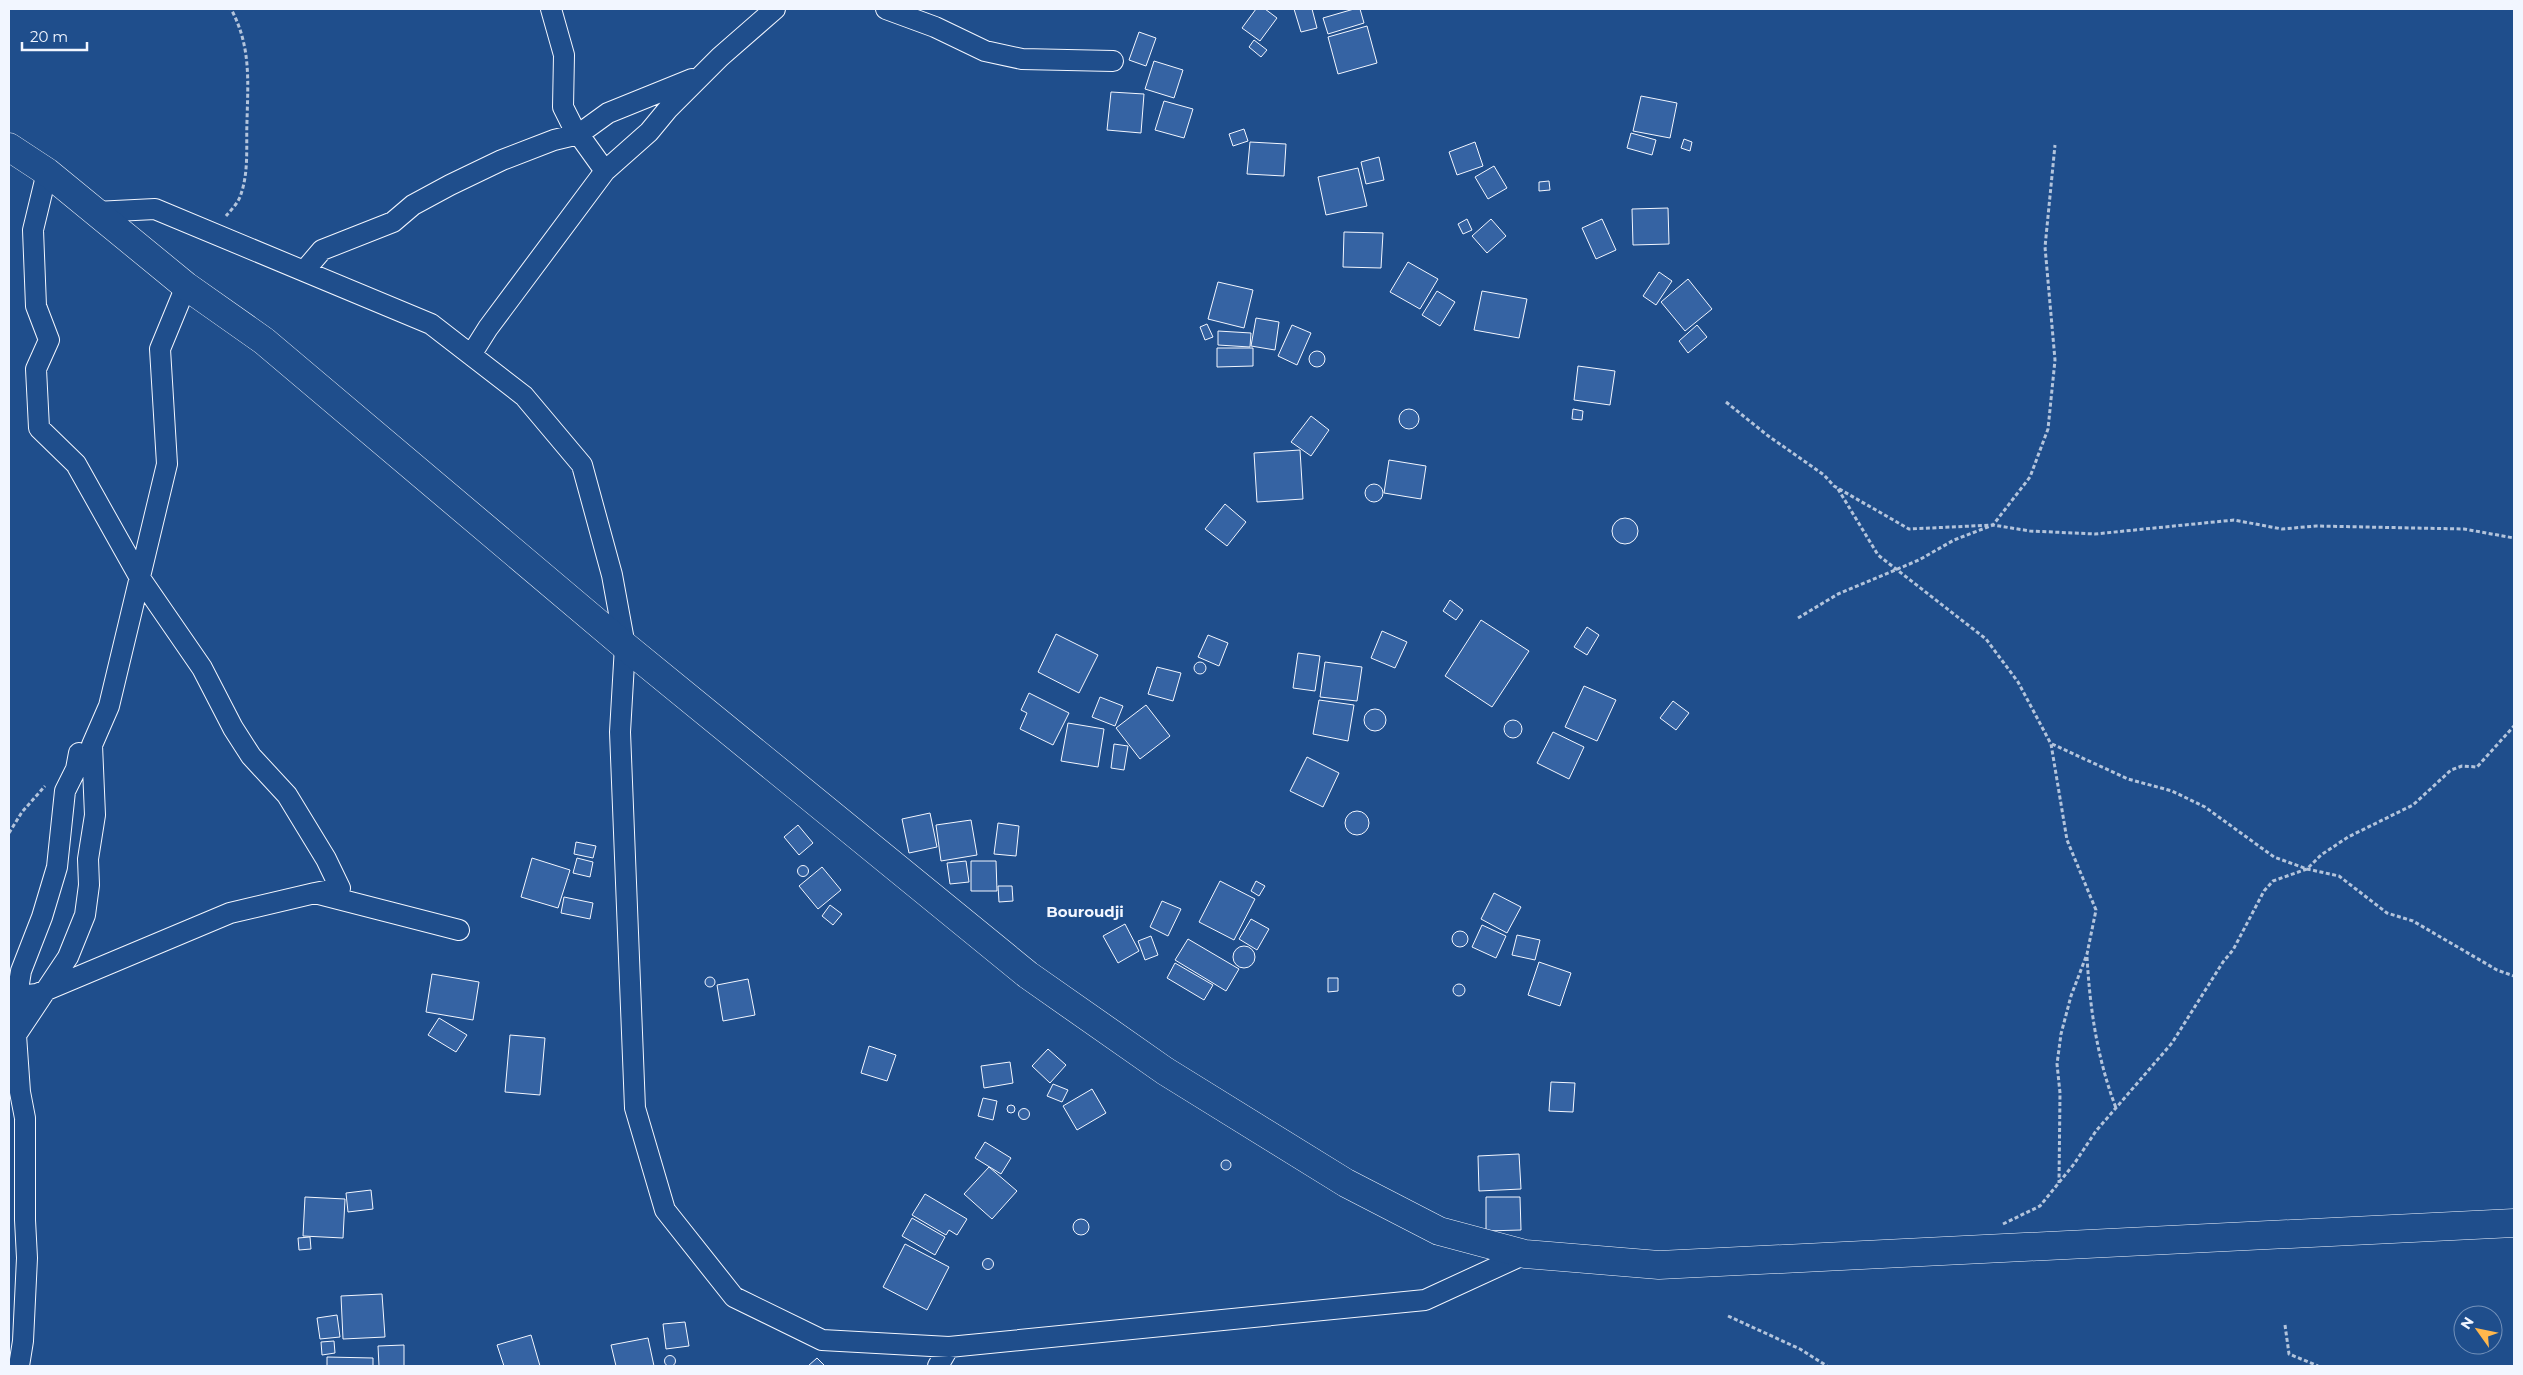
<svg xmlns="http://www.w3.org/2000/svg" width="2523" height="1375" viewBox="0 0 2523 1375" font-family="Montserrat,sans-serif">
	<rect width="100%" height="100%" fill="#1f4e8c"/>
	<path fill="#3563a3" stroke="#f2f6ff" d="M1256,9H1265L1277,18L1260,41L1242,28Z
		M1294,9H1312L1317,28L1301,32Z
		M1354,9H1360L1364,23L1328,34L1323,18Z
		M1367,26L1377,63L1338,74L1328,37Z
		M1139,32L1156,38L1146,66L1129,60Z
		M1254,40L1267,50L1261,57L1249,47Z
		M1154,61L1183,70L1174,98L1145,89Z
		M1111,92L1144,94L1141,133L1107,130Z
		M1641,96L1677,103L1670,138L1633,131Z
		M1164,101L1193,109L1184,138L1155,130Z
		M1244,129L1248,141L1233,146L1229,134Z
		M1631,133L1656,140L1652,155L1627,148Z
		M1684,139L1692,142L1690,151L1681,148Z
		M1250,142L1286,144L1284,176L1247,174Z
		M1475,142L1483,166L1457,175L1449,152Z
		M1379,157L1384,180L1366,184L1361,162Z
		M1494,166L1507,188L1488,199L1475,177Z
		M1358,168L1367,206L1326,215L1318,177Z
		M1549,181L1550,190L1539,191V182Z
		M1668,208L1669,244L1633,245L1632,209Z
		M1467,219L1472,230L1463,234L1458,224Z
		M1491,219L1506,236L1487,253L1472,236Z
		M1602,219L1616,250L1596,259L1582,228Z
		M1344,232L1383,233L1381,268L1343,267Z
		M1408,262L1438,279L1420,309L1390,292Z
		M1659,272L1672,281L1656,305L1643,296Z
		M1688,279L1712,309L1685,331L1661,302Z
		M1218,282L1253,290L1244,328L1208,319Z
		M1437,291L1455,302L1440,326L1422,315Z
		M1482,291L1527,299L1519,338L1474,330Z
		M1256,318L1279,322L1275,350L1251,346Z
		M1207,324L1213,337L1205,340L1200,327Z
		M1292,325L1311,333L1297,365L1278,356Z
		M1697,325L1707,337L1688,353L1679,341Z
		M1218,331L1251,333L1250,347L1218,345Z
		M1217,348H1253V366L1217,367Z
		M1309 359a8 8 0 1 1 16 0a8 8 0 1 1-16 0Z
		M1578,366L1615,371L1610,405L1574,400Z
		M1399 419a10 10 0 1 1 20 0a10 10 0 1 1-20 0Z
		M1573,409L1583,411L1582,420L1572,419Z
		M1311,416L1329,430L1311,456L1291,442Z
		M1300,450L1303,499L1257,502L1254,453Z
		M1389,460L1426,466L1421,499L1384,493Z
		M1365 493a9 9 0 1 1 18 0a9 9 0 1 1-18 0Z
		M1225,504L1246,522L1227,546L1205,529Z
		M1612 531a13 13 0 1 1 26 0a13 13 0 1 1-26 0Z
		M1450,600L1463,610L1456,620L1443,611Z
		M1481,620L1529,651L1492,707L1445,676Z
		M1587,627L1599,635L1587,655L1574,647Z
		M1382,631L1407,642L1395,668L1371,658Z
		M1056,634L1098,655L1079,693L1038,672Z
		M1208,635L1228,643L1219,666L1198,657Z
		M1298,653L1320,656L1315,691L1293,688Z
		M1194 668a6 6 0 1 1 12 0a6 6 0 1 1-12 0Z
		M1325,662L1362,667L1357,701L1320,697Z
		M1157,667L1181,673L1173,701L1148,694Z
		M1584,686L1616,700L1597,741L1565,727Z
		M1029,693L1069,713L1053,745L1020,729L1027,713L1021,710Z
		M1100,697L1123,706L1115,726L1092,717Z
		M1319,700L1354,705L1348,741L1313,734Z
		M1673,701L1689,713L1676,730L1660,718Z
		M1146,705L1170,736L1140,759L1116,728Z
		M1364 720a11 11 0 1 1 22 0a11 11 0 1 1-22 0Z
		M1504 729a9 9 0 1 1 18 0a9 9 0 1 1-18 0Z
		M1068,723L1104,729L1098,767L1061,761Z
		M1553,732L1584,747L1569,779L1537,763Z
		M1114,744L1128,746L1124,770L1111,768Z
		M1307,757L1339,773L1323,807L1290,791Z
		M1345 823a12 12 0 1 1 24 0a12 12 0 1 1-24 0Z
		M930,813L937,847L909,853L902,819Z
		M971,820L977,855L941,861L936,825Z
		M998,823L1019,826L1016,856L994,854Z
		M798,825L813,843L799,855L784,837Z
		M576,842L596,846L593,858L574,854Z
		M532,858L570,870L558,908L521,897Z
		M577,858L593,862L590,877L573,873Z
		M966,861L969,882L950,884L947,863Z
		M971,861H996L997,891H971Z
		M797.5 871a5.5 5.5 0 1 1 11 0a5.5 5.5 0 1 1-11 0Z
		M822,867L841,890L818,909L799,886Z
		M1220,881L1255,899L1234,940L1199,922Z
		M1256,881L1265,886L1259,896L1251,891Z
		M998,886H1012L1013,901L999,902Z
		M1494,893L1521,907L1507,933L1481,919Z
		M564,897L593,903L590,919L561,913Z
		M1162,901L1181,909L1168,936L1150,927Z
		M830,905L842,914L833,925L822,916Z
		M1251,919L1269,929L1257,950L1239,939Z
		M1125,924L1139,951L1118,963L1103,936Z
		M1482,925L1506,936L1496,958L1472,947Z
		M1452 939a8 8 0 1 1 16 0a8 8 0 1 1-16 0Z
		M1517,935L1540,940L1535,960L1512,955Z
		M1151,936L1158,955L1145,960L1138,941Z
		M1188,939L1239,969L1226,991L1175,960Z
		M1233 957a11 11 0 1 1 22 0a11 11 0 1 1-22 0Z
		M1539,962L1571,973L1560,1006L1528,995Z
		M1175,963L1213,985L1204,1000L1167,978Z
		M432,974L479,982L473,1020L426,1012Z
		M705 982a5 5 0 1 1 10 0a5 5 0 1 1-10 0Z
		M1328,978H1338V991L1328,992Z
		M748,979L755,1015L723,1021L717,985Z
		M1453 990a6 6 0 1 1 12 0a6 6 0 1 1-12 0Z
		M439,1018L467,1035L456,1052L428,1035Z
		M510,1035L545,1038L540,1095L505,1092Z
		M869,1046L896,1055L887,1081L861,1073Z
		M1048,1049L1066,1065L1050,1083L1032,1066Z
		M1010,1062L1013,1083L984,1088L981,1066Z
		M1551,1082L1575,1083L1573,1112L1549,1111Z
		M1053,1084L1068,1090L1062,1102L1047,1096Z
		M1092,1089L1106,1113L1077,1130L1063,1106Z
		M983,1098L997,1101L993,1120L978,1116Z
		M1007 1109a4 4 0 1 1 8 0a4 4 0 1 1-8 0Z
		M1018.5 1114a5.5 5.5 0 1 1 11 0a5.5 5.5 0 1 1-11 0Z
		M985,1142L1011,1158L1001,1174L975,1158Z
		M1519,1154L1521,1189L1479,1191L1478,1156Z
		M1221 1165a5 5 0 1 1 10 0a5 5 0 1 1-10 0Z
		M989,1167L1017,1191L992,1219L964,1194Z
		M371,1190L373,1209L348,1212L346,1193Z
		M925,1194L967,1219L957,1235L949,1230L946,1235L912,1215Z
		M305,1197L345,1199L343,1238L303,1236Z
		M1486,1197H1520L1521,1230L1486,1231Z
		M912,1218L945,1237L935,1255L902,1236Z
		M1073 1227a8 8 0 1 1 16 0a8 8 0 1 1-16 0Z
		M310,1237L311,1249L299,1250L298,1238Z
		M905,1244L949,1267L927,1310L883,1287Z
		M982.5 1264a5.5 5.5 0 1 1 11 0a5.5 5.5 0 1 1-11 0Z
		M382,1294L385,1337L343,1339L341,1296Z
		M337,1315L340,1337L320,1339L317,1318Z
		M685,1322L689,1346L666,1349L663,1324Z
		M531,1335L540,1366H504L497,1345Z
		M648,1338L654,1366H616L611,1345Z
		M334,1341L335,1353L322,1355L321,1342Z
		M404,1345V1366H379L378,1346Z
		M664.5 1361a5.5 5.5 0 1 1 11 0a5.5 5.5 0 1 1-11 0Z
		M327,1357L373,1358V1366H327Z
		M817,1358L825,1366H808Z"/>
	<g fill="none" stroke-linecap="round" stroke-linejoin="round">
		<g stroke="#f2f6ff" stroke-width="22">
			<path id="minor" d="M551,9L564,55L563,107L572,125L605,171
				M886,9L935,27L985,51L1022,59L1113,61
				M47,172L33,230L36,306L49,340L36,369L39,428L76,464L140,578L202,668L233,728L251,756L287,795L326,859L340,888L315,893
				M95,212L155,209L431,324L524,396L582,465L612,575L625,646L620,732L635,1108L665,1210L734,1297L822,1340L949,1347L1425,1300L1525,1254
				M304,271L322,250L393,222L413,205L450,185L502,160L554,140L579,134L608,113L692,79
				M471,355L488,328L605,171L649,132L668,109L720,57L775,9
				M9,997L37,994L230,913L315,893L459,930
				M9,1016L17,996L21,971L42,917L57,867L65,791L76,769L79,753
				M19,1366L23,1341L27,1258L25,1220V1118L20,1092L16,1035L68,957L85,915L89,885L88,859L95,815L92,745L109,706L167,464L160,349L186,286
				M938,1366L949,1347"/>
		</g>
		<g stroke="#f2f6ff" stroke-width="29">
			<path id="trunk" d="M9,147L47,172L186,286L264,341L625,646L1028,975L1165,1071L1346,1183L1439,1231L1525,1254L1659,1265L2514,1223"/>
		</g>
		<path stroke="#b3c4dc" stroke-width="3" stroke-dasharray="4 2.5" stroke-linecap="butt" d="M226,216C231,210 239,202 241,194C249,171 246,145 247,121C248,80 251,46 231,9
			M1726,402L1767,435L1824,475L1834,486L1909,529L1993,525L2030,531L2095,534L2234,520L2282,529L2316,526L2464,529L2514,538
			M1838,489L1878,555L1986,639L2018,682L2051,744L2067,840L2096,910L2087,954L2071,996L2061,1034L2057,1064L2060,1093L2059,1183
			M1798,618L1838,594L1919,560L1954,540L1993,525L2030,477L2048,429L2055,360L2045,247L2055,145
			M2052,744L2128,779L2172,791L2205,807L2274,857L2307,869L2339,876L2387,913L2413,921L2497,970L2514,976
			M9,833L22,812L45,786
			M2087,957C2090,1009 2097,1058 2116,1108
			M2003,1224L2040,1206L2074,1164L2096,1131L2172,1043L2223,962L2233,950L2264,891L2273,881L2307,869L2321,855L2348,837L2413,805L2451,770L2462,766L2477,767L2514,726
			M1728,1316L1800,1349L1827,1366
			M2285,1325L2289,1354L2318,1366"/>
		<use href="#minor" stroke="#1f4e8c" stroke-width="20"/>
		<use href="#trunk" stroke="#1f4e8c" stroke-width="28"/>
	</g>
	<g text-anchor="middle" stroke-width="4" stroke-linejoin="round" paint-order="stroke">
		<g font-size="15" font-weight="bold" fill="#f2f6ff" stroke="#1f4e8c">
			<text x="1085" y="917">Bouroudji</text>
		</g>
	</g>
	<rect width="2523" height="1375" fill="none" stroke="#f2f6ff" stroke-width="20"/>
	<g transform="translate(2478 1330) rotate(303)"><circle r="24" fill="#1f4e8c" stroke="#7391ba"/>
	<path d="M0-4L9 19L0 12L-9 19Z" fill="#ffb74d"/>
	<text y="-8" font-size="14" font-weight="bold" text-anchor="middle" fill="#f2f6ff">N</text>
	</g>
	<path d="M22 42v8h65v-8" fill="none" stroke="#f2f6ff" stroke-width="2.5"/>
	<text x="30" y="42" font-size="15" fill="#f2f6ff" stroke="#1f4e8c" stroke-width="4" paint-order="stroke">20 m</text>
</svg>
